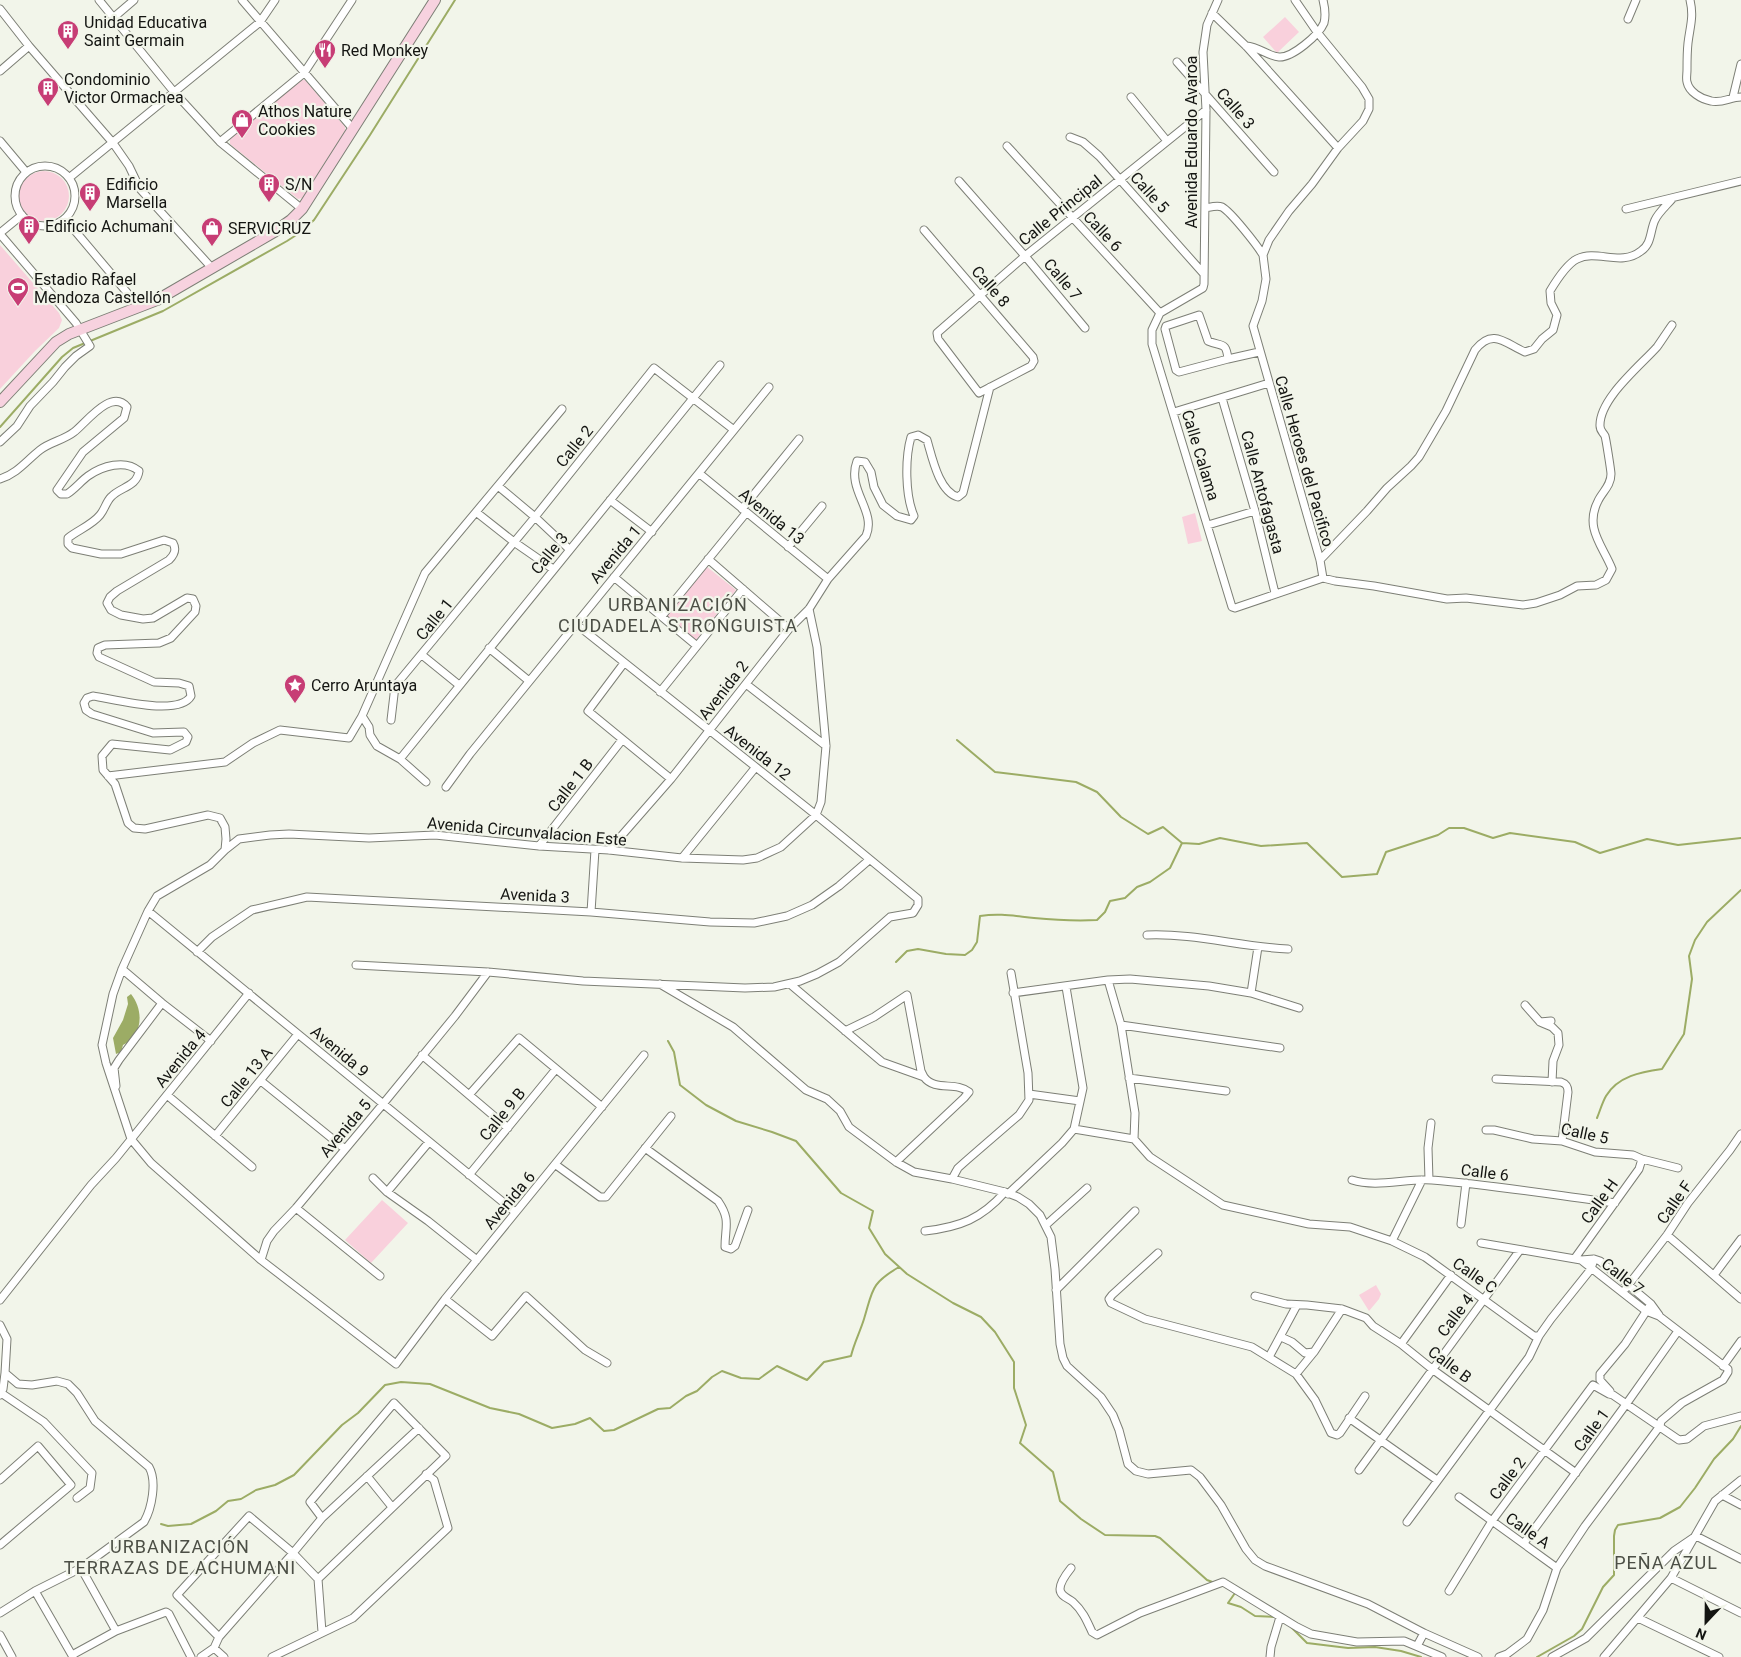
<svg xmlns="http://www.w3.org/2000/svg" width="1741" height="1657" viewBox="0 0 1741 1657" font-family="Roboto,sans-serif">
	<rect width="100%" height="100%" fill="#f2f5ea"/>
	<path fill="#f9d0dc" d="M1285,17L1299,32L1277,53L1263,37Z
		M301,80H305L345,127V131L302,198L298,199L230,144V138Z
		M19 196a25 25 0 1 1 50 0a25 25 0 1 1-50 0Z
		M0,245L59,313L62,320L59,328L35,351L0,389Z
		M1195,513L1202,541L1188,544L1182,517Z
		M706,566L736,590L696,640L666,617Z
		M382,1200L408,1223L371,1263L345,1240Z
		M1376,1285L1381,1294L1379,1299L1369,1311L1359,1295Z"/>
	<path fill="#9cac65" d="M131,994C144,1010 143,1036 123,1045L121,1052L116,1054L113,1038L123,1020L128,1004L127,997Z"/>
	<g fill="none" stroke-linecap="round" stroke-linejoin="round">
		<path stroke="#9cac65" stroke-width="2" d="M0,427L62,357L73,348L163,311L287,241L301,232L314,220L370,135L455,0
			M957,740L995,772L1076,782L1097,792L1121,817L1148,834L1163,827L1182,843L1199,844L1220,838L1261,846L1307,843L1342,877L1377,874L1386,852L1438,835L1449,828H1464L1493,838L1510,833L1575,842L1600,853L1647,839L1678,845L1741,838
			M896,962L907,951L918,949L946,954L965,955L972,950L977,942L980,916C1000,913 1014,916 1034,918C1055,920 1076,921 1097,920L1105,912L1110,901L1125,898L1137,887L1150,882L1170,868L1182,843
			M668,1041L674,1052L680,1085L706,1105L736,1121L772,1132L796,1141L841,1193L873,1211L869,1228L885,1254L907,1274L953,1303L981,1317L995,1332L1014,1362V1388L1026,1425L1020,1443L1053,1472L1060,1501L1081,1519L1105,1535L1155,1536L1160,1538L1207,1580L1215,1583
			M1597,1118C1600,1111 1602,1103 1606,1096C1618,1076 1641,1072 1662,1069L1684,1034L1692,979L1689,956L1695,940L1707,922L1741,890
			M161,1524L168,1526L191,1524L216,1511L228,1501L241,1499L256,1490L275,1485L294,1475L342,1425L358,1413L385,1385L401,1382L430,1384L490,1408L519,1414L552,1428L575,1424L590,1418L604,1431L614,1430L658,1409L670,1408L686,1396L697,1391L712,1377L722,1371L741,1378L759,1379L777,1366L807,1380L824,1362L851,1356C854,1343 860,1332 864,1319C873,1290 870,1284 899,1267
			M1235,1593L1228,1603L1241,1607L1255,1616L1275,1617
			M1291,1627L1307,1643L1348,1648L1375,1647L1401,1651L1421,1657
			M1537,1657L1574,1636L1582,1629L1603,1587L1614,1575V1536L1615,1530L1618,1525L1660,1518L1680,1507L1695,1488L1714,1459L1733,1439L1741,1426"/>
		<g stroke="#7d7f76" stroke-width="9">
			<path id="street" d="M99,0L174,92L220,142L302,209
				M242,0L353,129
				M1218,0L1207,25L1203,52L1206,110L1204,284L1203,288L1160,313L1152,330V344L1232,607L1235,608L1323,578L1335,581L1374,586L1447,599L1466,598L1523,605L1536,603L1560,595L1577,586L1596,585L1606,580L1612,569C1603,546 1584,528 1598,501C1602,492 1611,486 1611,474C1611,471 1606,439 1605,436C1603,432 1600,431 1600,426C1599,399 1640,366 1657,347C1662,340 1667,332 1672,325
				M1295,0L1317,32L1362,87L1369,99V109L1363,121L1338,148L1312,184L1289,211L1269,240L1263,255L1266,279L1262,301L1253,326L1320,560L1323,578
				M1690,0C1694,17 1690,26 1688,43C1687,52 1687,61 1687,70C1687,74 1686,79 1687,82C1689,92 1701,99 1711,101C1722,104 1730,97 1741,97
				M0,9L29,46L113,143L129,166L140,189L211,267
				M1212,13L1246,46L1338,148
				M113,18L134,0
				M1628,19L1636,0
				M1246,46C1259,47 1268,56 1279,57C1292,58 1319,35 1324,23C1326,15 1325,8 1323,0
				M1177,62L1274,172
				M0,71L29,46
				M1131,97L1167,141
				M1733,97L1741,64
				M1070,137L1083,142L1099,156L1203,273
				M0,141L26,172
				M220,142L304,73L352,0
				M1007,146L1160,313
				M15 196a30 30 0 1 1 60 0a30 30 0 1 1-60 0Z
				M69,178L260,22L275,0
				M959,181L1025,256L1085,328
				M1206,208C1211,207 1217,205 1222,207C1231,212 1257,245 1263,255
				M1626,209L1741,181
				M65,219L135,302L136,308
				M924,230L1033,357L1034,361L1031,366L979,393L938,339L937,333L1025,256L1206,110
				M0,233L22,215
				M0,234L76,323L90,346L76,356L65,367L53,382L30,406L17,426L0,442
				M1228,359C1226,341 1222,347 1208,341L1199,315L1166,326L1165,329L1176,370L1179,372L1228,359L1259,352
				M1222,398L1255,511L1275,593
				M1174,412L1269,383
				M700,474L828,579
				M0,479C18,473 26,461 40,450C50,442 64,440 74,432C86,423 111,388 127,407L124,418L83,452L57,490L61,494H67C75,489 81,481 88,476C102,466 125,459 139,471C137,487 120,487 111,497C106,502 105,509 100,515C92,525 78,530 68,538V544L72,548L101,554H121L164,540L173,543C177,550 174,555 169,560L117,591L110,597L107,603L111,610L121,615L143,619L153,618L187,598L193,599L196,606L195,612L171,638L159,643L105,645L98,648L97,653L99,657L154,682L179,683L189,686L191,696C179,717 114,699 93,696L87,698L84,703L86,710L92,714L153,733L184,732L188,737L186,742L170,750L112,744L102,756L103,770L115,784L128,823L134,828L145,829L208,815L220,818L225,827L226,839L225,850L210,865L157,896L148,911L122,969L113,994L102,1045L106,1063L131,1139L151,1163L261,1260L396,1364L445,1299L644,1055
				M498,486L535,517L569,549
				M610,500L652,532
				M742,509L799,439
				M476,512L514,542L553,569
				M1208,525L1255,511
				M788,547L822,506
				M708,559L789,629
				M1320,560L1367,511L1387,488L1411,466L1419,457L1446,411L1475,350C1493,327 1506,344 1525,352L1534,349L1542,339L1553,330L1557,315L1551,303L1550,291C1556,281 1567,264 1577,259C1597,249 1621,267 1641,251C1652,244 1650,230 1655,220C1658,213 1667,205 1672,199
				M614,577L697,646
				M662,616L746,513
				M489,648L529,681
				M422,655L459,685
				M624,663L588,711L671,779
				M746,684L826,746
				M660,692L743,589
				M362,716L369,727L370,735L377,746L400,759L426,782
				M391,720L395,686L535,517L654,368L734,430
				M400,759L720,365
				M108,776L225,762L253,743L280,730L349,738L362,716L425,573L562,409
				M446,787L470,754L769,387
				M539,846L622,740
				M225,850L239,839L270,835L289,834L369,838L435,835L539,846L609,850L682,858L743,860L757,858L781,847L816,815L821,802L826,746L817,647L809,609
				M609,850L671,779L789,629L809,609L828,579L866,536C877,511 846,490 857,461L865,462L871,472L874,487L883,505L897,516L911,520L914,516C905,495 905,458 911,437L918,435L927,440C932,457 939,492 958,497L963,493L990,387
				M682,858L755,768
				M148,911L515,1212
				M591,912L595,850
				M1147,935C1194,933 1241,947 1288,949
				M197,952L212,937L252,910L307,897L591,912L710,922L754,923L787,916L812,905L839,886L869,860
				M356,965L488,972L583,981L745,988L774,987L800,981L817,974L839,962L890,917L913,913L918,905V899L816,815L576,624
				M122,969L162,1003L211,1041
				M1108,980L1121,1025L1135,1113L1134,1139
				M660,984L733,1027L806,1090L827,1099L840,1111L849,1127L896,1162L914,1172L952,1179L1005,1192L1018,1197L1029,1204L1040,1215L1051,1237L1055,1269L1060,1344L1063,1358L1067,1366L1101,1397L1113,1415L1119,1430L1128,1464L1136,1471L1148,1474L1191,1470L1200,1477L1221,1505L1246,1549L1255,1560L1265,1566L1368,1604L1424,1633L1478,1657
				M790,984L882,1062L924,1077C935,1092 956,1081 969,1092L964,1098L896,1162
				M1013,993L1108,980L1130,979L1209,986L1251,993L1299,1008
				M1251,993L1258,947
				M1525,1005L1540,1022L1551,1021
				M1540,1022L1552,1027L1558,1033L1559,1045L1553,1061L1552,1082
				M1121,1025L1280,1048
				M845,1031L874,1017L907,995L921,1071L924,1077
				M422,1055L508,1128
				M1129,1078L1226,1091
				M1496,1079L1561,1082C1567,1084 1568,1087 1568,1092L1562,1141
				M261,1081L345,1149
				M116,1086L114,1068L119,1060L162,1003
				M1029,1094L1080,1101
				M167,1095L252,1167
				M469,1095L519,1038L602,1107
				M1074,1129L1134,1139L1150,1157L1223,1205L1309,1224L1350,1227L1392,1241L1425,1257L1534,1336H1539
				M1486,1130H1494L1533,1139L1562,1141L1595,1152L1633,1155L1642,1159L1678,1168
				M215,1136L298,1034
				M645,1148L718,1201C731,1220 725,1226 725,1247L731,1249L735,1246L748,1210
				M556,1165L600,1197H606L671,1116
				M469,1175L556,1069
				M373,1178L387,1192L428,1221L477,1260
				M952,1179L958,1168L967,1160L1019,1115L1029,1100L1028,1073L1011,973
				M1352,1180C1377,1188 1406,1178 1432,1180C1493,1185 1554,1195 1615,1203
				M1429,1180L1428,1148L1431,1123
				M387,1192L429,1142
				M1008,1194L1062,1143L1074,1129L1083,1088L1066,987
				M296,1208L380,1276
				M1461,1224L1466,1183
				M1046,1225L1087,1188
				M925,1231C960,1227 981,1219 1005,1192
				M1667,1235L1741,1299
				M1392,1241L1422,1180
				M1481,1243L1581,1260L1594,1259L1600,1261L1651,1304L1659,1315
				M1158,1253L1112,1295L1109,1299L1111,1303L1145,1319L1252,1347L1296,1374L1315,1400L1331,1433L1337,1435L1340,1433L1365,1396
				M1575,1258L1639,1169L1642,1159
				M261,1260L267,1241L274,1231L296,1208L383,1104L455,1016L488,972
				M1714,1275L1741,1239
				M1626,1288L1667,1235L1688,1203L1730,1150L1741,1134
				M1056,1290L1135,1211
				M1255,1296L1286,1304L1307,1305L1342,1309L1366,1318L1373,1326L1401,1344L1432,1369L1576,1473
				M445,1299L492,1336L526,1296L585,1350L607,1363
				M0,1300L91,1185L116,1158L249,993
				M0,1325L7,1339L5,1373L18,1384L32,1385L57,1381L68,1384L77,1393L95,1421L149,1467C157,1481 152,1508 144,1522L81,1568L35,1591L0,1613
				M1281,1337L1292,1342L1305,1353L1314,1352
				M1401,1344L1451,1275
				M1269,1357L1297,1305
				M1723,1366L1741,1341
				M1296,1374L1314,1352L1342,1309
				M1610,1391L1600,1380V1374L1625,1344L1649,1307
				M1,1393L44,1422L92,1473L90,1488L77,1498
				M0,1395L3,1389L5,1373
				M1349,1418L1437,1480
				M1359,1470L1520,1250
				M367,1476L392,1507
				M0,1480L38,1446L71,1485L0,1545
				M1722,1495L1741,1505
				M1459,1497L1557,1568
				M1407,1522L1529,1357L1539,1336L1551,1319L1591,1269L1594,1259
				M1524,1543L1627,1403L1678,1331
				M81,1568L116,1631
				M1071,1568C1067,1573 1060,1582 1060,1589C1060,1596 1068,1598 1073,1602C1083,1611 1087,1621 1092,1632L1097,1635L1140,1613L1223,1582L1297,1627L1311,1634L1357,1642L1404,1641L1442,1657
				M1671,1578L1741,1613
				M318,1579L446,1456L394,1403L310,1502L322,1518
				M35,1591L73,1657
				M1449,1591L1492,1521L1593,1385L1609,1394L1613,1395L1679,1440L1687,1439L1704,1426L1741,1416
				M1638,1618L1719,1657
				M0,1635L12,1657
				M219,1637L177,1595L249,1516L293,1553L318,1579L322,1632
				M1417,1646L1424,1633
				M214,1648L224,1657
				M72,1655L116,1631L166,1612L169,1614L191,1657
				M201,1657L214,1648L219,1637L293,1553L322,1518L419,1428
				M272,1657L353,1618L448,1528L434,1480L426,1474
				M1270,1657L1271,1647L1280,1617
				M1499,1657L1507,1654L1527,1639L1543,1610L1557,1568L1585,1526L1660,1426L1661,1421L1682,1403L1723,1380L1728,1372V1369L1659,1316L1646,1311L1581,1260
				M1552,1657L1586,1638L1674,1551L1696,1536L1741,1559
				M1604,1657L1671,1578L1715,1501L1741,1480"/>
		</g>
		<g stroke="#7d7f76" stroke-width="12">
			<path id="secondary" d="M0,402L56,342L69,334L157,300L274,232L291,220L302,209L435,0"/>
		</g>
		<use href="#street" stroke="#fff" stroke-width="7"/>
		<use href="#secondary" stroke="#f7d2df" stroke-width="10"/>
	</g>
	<defs>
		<g id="building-pin" transform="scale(1.125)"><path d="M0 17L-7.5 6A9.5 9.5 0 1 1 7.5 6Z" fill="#c73d75" stroke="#f2f5ea"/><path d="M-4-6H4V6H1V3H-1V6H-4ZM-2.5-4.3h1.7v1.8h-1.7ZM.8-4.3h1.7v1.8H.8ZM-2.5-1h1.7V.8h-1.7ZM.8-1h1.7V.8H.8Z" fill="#fff"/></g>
		<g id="restaurant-pin" transform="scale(1.125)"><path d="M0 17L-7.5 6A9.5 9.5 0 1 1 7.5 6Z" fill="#c73d75" stroke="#f2f5ea"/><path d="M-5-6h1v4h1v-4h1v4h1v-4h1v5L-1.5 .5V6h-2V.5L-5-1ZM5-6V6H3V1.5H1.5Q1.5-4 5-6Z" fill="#fff"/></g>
		<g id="shop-pin" transform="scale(1.125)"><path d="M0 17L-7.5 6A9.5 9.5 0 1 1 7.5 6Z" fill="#c73d75" stroke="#f2f5ea"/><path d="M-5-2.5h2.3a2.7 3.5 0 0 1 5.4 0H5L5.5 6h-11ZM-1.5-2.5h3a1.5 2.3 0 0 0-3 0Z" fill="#fff"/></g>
		<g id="stadium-pin" transform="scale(1.125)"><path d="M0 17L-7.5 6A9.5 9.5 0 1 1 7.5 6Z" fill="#c73d75" stroke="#f2f5ea"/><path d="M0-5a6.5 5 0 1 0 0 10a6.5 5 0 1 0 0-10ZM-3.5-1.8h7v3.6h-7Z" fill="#fff"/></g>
		<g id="sight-pin" transform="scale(1.125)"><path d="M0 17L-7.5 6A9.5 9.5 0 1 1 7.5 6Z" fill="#c73d75" stroke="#f2f5ea"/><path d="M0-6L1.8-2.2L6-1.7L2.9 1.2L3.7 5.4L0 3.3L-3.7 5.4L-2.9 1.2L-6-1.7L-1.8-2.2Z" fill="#fff"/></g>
	</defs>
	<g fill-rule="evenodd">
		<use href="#building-pin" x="68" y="31"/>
		<use href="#restaurant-pin" x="325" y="50"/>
		<use href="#building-pin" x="48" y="88"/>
		<use href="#shop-pin" x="242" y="120"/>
		<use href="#building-pin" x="269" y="184"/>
		<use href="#building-pin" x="90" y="193"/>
		<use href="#building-pin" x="29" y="226"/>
		<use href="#shop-pin" x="212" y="228"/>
		<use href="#stadium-pin" x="18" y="288"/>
		<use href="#sight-pin" x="295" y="685"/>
	</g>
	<g text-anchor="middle" stroke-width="4.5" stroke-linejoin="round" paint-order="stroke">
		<g font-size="16" fill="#141512" stroke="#f2f5ea" text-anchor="start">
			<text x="84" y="28">Unidad Educativa<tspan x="84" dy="18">Saint Germain</tspan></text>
			<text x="341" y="56">Red Monkey</text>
			<text x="64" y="85">Condominio<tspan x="64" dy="18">Victor Ormachea</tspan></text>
			<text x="258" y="117">Athos Nature<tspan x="258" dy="18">Cookies</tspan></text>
			<text x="106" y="190">Edificio<tspan x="106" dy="18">Marsella</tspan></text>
			<text x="285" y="190">S/N</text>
			<text x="45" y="232">Edificio Achumani</text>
			<text x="228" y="234">SERVICRUZ</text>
			<text x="34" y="285">Estadio Rafael<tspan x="34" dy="18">Mendoza Castellón</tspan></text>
			<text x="311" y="691">Cerro Aruntaya</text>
		</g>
		<g font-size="16" fill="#141512" stroke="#f2f5ea">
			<text transform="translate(1236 108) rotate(49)" y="6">Calle 3</text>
			<text transform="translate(1191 142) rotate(-90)" y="6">Avenida Eduardo Avaroa</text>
			<text transform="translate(1150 192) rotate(48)" y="6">Calle 5</text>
			<text transform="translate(1060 210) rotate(-39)" y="6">Calle Principal</text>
			<text transform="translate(1103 231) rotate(47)" y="6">Calle 6</text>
			<text transform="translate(1063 279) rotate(50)" y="6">Calle 7</text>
			<text transform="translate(991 286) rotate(49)" y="6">Calle 8</text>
			<text transform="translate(574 446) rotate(-51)" y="6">Calle 2</text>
			<text transform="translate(1201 455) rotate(73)" y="6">Calle Calama</text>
			<text transform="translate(1305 461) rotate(74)" y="6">Calle Heroes del Pacifico</text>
			<text transform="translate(1263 492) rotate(75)" y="6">Calle Antofagasta</text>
			<text transform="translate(772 516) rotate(39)" y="6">Avenida 13</text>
			<text transform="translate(549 553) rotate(-51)" y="6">Calle 3</text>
			<text transform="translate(615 554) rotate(-50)" y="6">Avenida 1</text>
			<text transform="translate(434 619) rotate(-51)" y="6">Calle 1</text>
			<text transform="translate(723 690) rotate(-52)" y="6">Avenida 2</text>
			<text transform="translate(758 752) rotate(38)" y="6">Avenida 12</text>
			<text transform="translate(570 785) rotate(-52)" y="6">Calle 1 B</text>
			<text transform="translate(527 831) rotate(5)" y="6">Avenida Circunvalacion Este</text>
			<text transform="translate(535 895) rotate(3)" y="6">Avenida 3</text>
			<text transform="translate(340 1051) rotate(40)" y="6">Avenida 9</text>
			<text transform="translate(180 1058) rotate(-51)" y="6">Avenida 4</text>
			<text transform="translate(246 1077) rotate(-51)" y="6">Calle 13 A</text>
			<text transform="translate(502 1114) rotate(-51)" y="6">Calle 9 B</text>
			<text transform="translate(345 1128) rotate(-50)" y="6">Avenida 5</text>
			<text transform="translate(1585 1133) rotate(12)" y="6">Calle 5</text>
			<text transform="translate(1485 1172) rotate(7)" y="6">Calle 6</text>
			<text transform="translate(509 1200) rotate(-50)" y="6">Avenida 6</text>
			<text transform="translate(1599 1201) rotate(-54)" y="6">Calle H</text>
			<text transform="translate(1674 1202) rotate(-55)" y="6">Calle F</text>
			<text transform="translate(1475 1275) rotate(35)" y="6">Calle C</text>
			<text transform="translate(1623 1276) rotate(38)" y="6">Calle 7</text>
			<text transform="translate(1455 1315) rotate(-53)" y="6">Calle 4</text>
			<text transform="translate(1450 1364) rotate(37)" y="6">Calle B</text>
			<text transform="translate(1591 1430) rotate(-54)" y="6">Calle 1</text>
			<text transform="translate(1507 1478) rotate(-53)" y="6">Calle 2</text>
			<text transform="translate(1528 1530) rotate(35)" y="6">Calle A</text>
		</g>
		<g font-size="18" letter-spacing="1" fill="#4c4f46" stroke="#f2f5ea">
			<text x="678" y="611">URBANIZACIÓN<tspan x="678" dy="21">CIUDADELA STRONGUISTA</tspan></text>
			<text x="180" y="1553">URBANIZACIÓN<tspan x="180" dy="21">TERRAZAS DE ACHUMANI</tspan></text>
			<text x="1666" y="1569">PEÑA AZUL</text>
		</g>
	</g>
	<g transform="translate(1706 1622) rotate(202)" stroke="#f2f5ea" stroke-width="4" paint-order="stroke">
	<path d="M0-4L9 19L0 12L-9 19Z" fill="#141512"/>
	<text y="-8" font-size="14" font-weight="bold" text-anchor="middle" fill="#141512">N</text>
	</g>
</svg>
